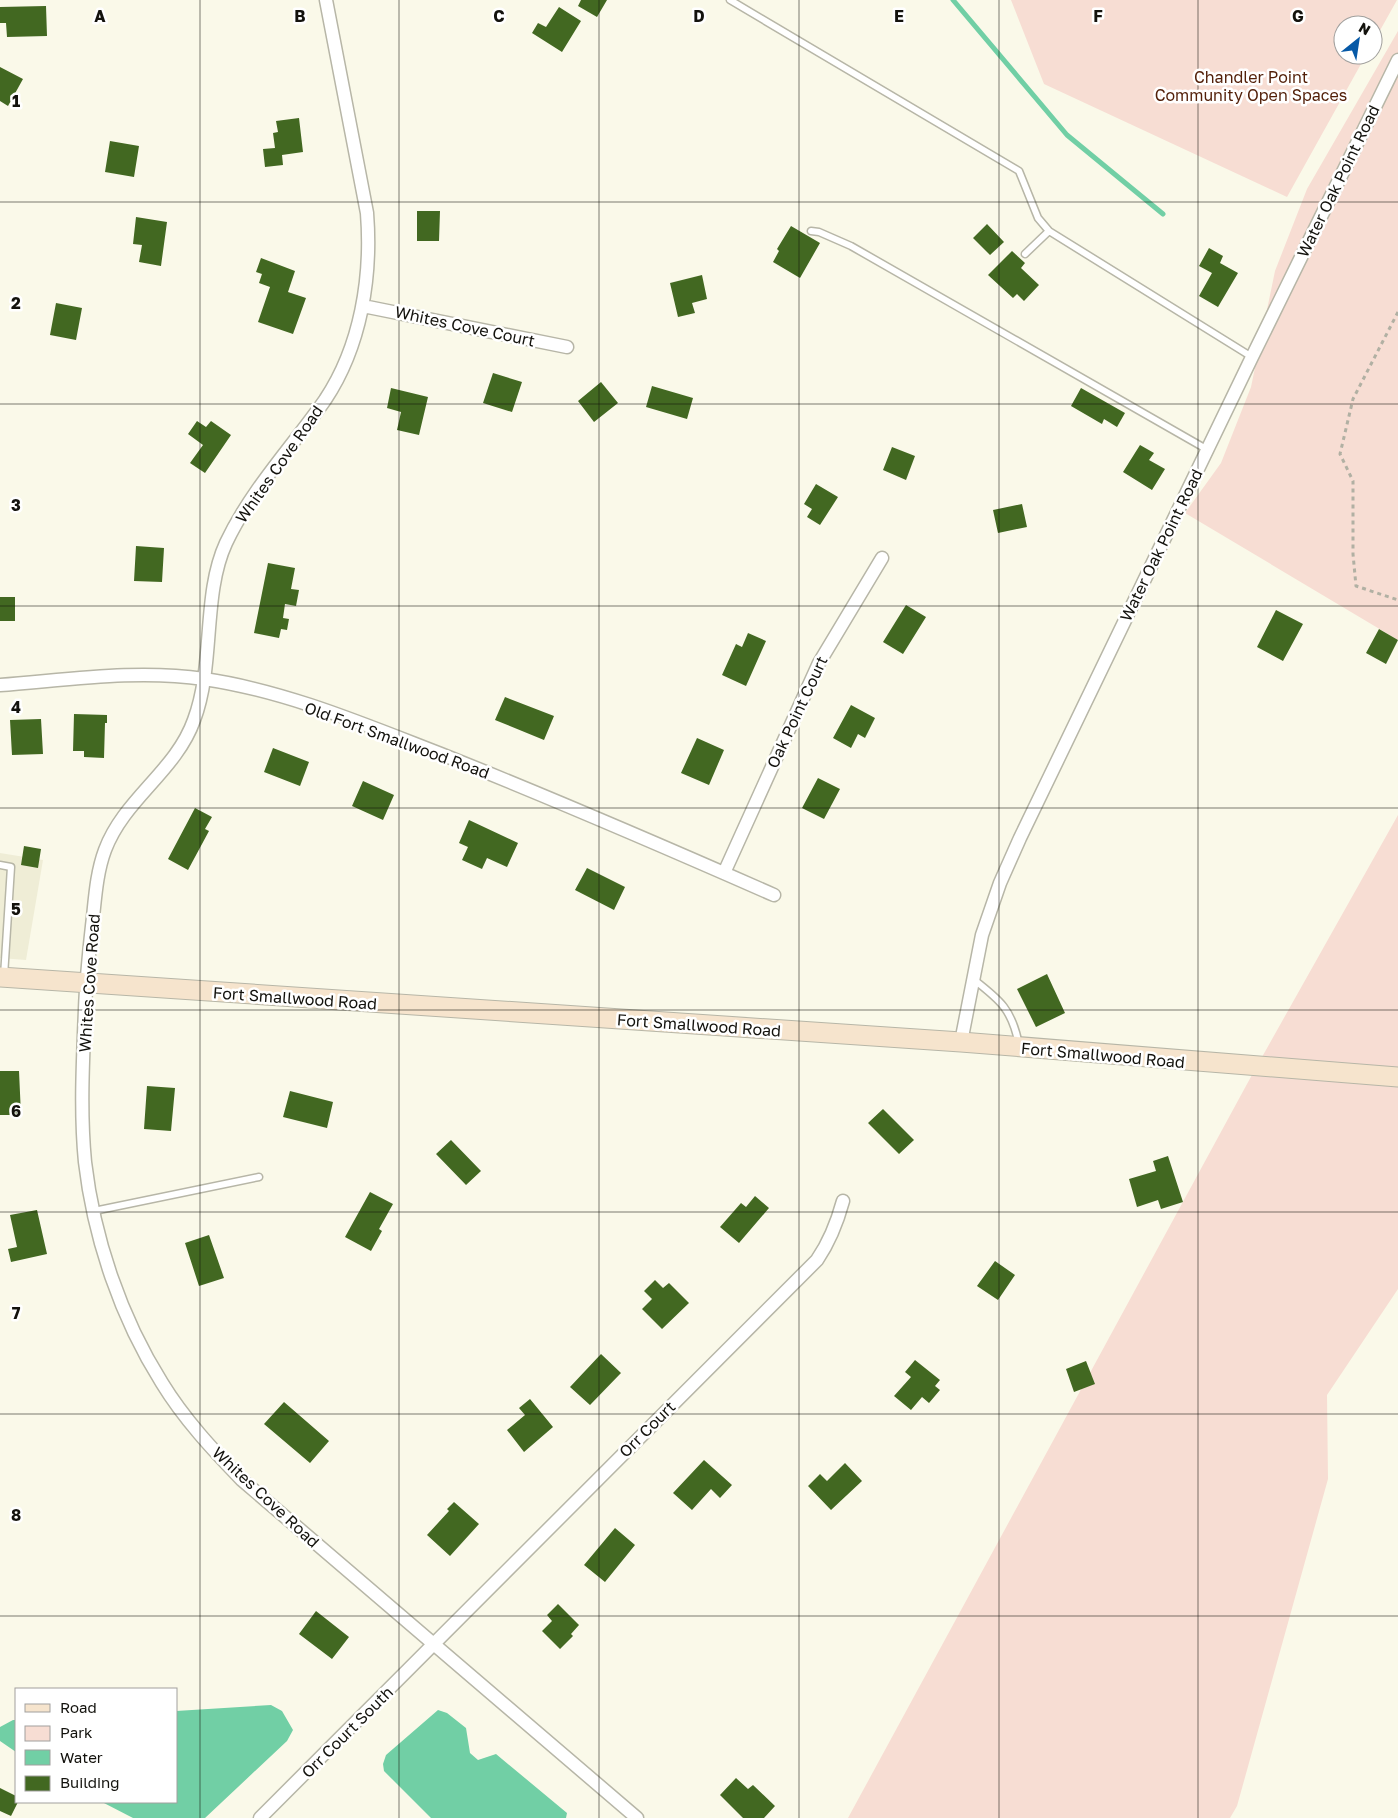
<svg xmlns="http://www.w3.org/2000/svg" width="1398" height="1818" viewBox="0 0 1398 1818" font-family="'Golos Text',sans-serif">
	<rect width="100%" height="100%" fill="#faf9e9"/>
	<path fill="#efedd6" d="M0,853L43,860L26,960L0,958Z"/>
	<path fill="#f7ddd3" d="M1011,0H1397L1373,43V25H1343V55H1366L1287,197L1044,84Z
		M1398,31V640L1185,513L1221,463L1251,387L1275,271L1307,189Z
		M1398,815V1289L1327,1395L1328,1479L1237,1806L1230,1818H848L1253,1073Z"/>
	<path fill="#71cfa5" d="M271,1705L282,1711L293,1730L287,1741L205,1818H133L102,1802H176V1711Z
		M438,1710L447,1713L466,1728L470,1753L478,1760L496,1754L567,1813L566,1818H431L384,1771L383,1764L386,1755Z
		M13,1720H16V1752L0,1741V1727Z"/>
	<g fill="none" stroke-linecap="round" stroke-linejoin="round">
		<path stroke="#71cfa5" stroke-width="5" d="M953,0L1067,135L1163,214"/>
	</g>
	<path fill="#426821" d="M581,0H607L597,17L578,6Z
		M46,6L47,36L7,37L6,23H0V7Z
		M559,7L581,21L562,52L532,33L538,23L546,27Z
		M0,67L23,79L8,106L0,101Z
		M299,118L303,152L282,155L283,165L265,167L263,149L275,148L273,133L278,132L276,121Z
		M110,141L139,146L134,177L105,172Z
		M417,211H440L439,241H417Z
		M136,217L167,222L161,266L139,262L142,245L133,244Z
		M987,224L1004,242L990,255L973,238Z
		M791,226L820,243L800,278L773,262L779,251L777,249Z
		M1209,248L1223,256L1220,263L1238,273L1218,307L1199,296L1212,273L1199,266Z
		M1012,251L1025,263L1021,268L1039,285L1024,301L1017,294L1013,298L988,275Z
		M261,258L295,271L288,292L306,298L293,334L258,322L270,287L259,283L262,274L256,272Z
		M702,275L707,299L692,303L695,313L678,317L670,283Z
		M56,303L82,308L76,340L50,335Z
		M493,373L522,382L512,412L483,403Z
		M601,382L618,403L594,422L578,401Z
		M652,386L693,398L687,419L646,407Z
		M391,388L428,397L419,435L397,430L401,412L387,408Z
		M1081,388L1125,413L1117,427L1104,419L1102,424L1071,406Z
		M197,421L206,427L211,421L231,435L205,473L190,463L203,445L188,434Z
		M1140,445L1154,453L1149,460L1165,469L1152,490L1123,472Z
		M892,447L915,456L906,480L883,470Z
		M816,484L838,497L820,525L807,517L812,509L804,504Z
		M1022,504L1027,527L998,533L993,510Z
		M136,546L164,548L162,582L134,581Z
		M268,563L295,568L291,589L299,590L296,606L285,604L283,618L289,619L287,630L281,629L279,638L254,633Z
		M0,597H15V621H0Z
		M906,605L926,617L903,654L883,642Z
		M1276,610L1303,624L1283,661L1257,647Z
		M1379,629L1398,640L1386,664L1366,653Z
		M748,633L766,641L746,686L722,675L736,644L742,647Z
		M505,697L554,716L544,740L495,720Z
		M851,705L875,718L865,738L858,734L851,748L833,738Z
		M74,714L107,715V723H105L104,758L84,757V751H73Z
		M41,719L43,754L12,755L10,720Z
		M697,738L724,750L709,785L681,773Z
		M273,748L309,762L300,786L264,772Z
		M818,778L840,789L824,819L802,808Z
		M363,781L394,795L383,820L352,806Z
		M195,808L212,817L205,829L209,831L188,870L168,859Z
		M469,820L518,843L507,867L487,858L482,869L462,860L468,847L459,843Z
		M24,846L41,849L38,868L21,865Z
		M587,868L625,887L614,910L575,890Z
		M1047,974L1065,1013L1036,1027L1017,989Z
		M0,1071H19L21,1115H0Z
		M147,1086L175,1088L171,1131L144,1129Z
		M290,1091L333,1102L327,1128L283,1117Z
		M883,1109L914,1140L899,1154L868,1123Z
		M451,1140L481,1171L466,1185L436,1154Z
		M1168,1156L1183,1202L1161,1209L1158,1200L1137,1207L1129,1179L1156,1171L1153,1161Z
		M370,1192L393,1204L379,1229L382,1231L371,1251L345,1237Z
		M755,1196L769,1208L739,1243L720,1227L741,1203L746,1207Z
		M37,1210L47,1254L11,1262L8,1249L17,1247L10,1215Z
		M209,1235L224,1278L199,1286L185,1243Z
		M995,1261L1015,1275L998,1300L977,1286Z
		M655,1280L663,1288L669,1283L689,1303L662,1329L642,1309L652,1299L644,1291Z
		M601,1354L621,1373L590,1405L570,1387Z
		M915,1360L940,1380L935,1386L940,1390L929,1403L922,1397L911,1410L894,1396L911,1377L905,1372Z
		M1086,1361L1095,1384L1074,1392L1066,1369Z
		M530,1399L553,1427L524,1452L507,1430L525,1415L519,1408Z
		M284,1402L329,1441L310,1463L264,1424Z
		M704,1460L732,1485L720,1498L711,1489L692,1510L673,1493Z
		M845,1463L862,1481L831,1510L808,1486L820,1474L827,1481Z
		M454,1502L479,1524L450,1556L427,1535L449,1511L447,1509Z
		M615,1528L635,1545L605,1582L584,1565Z
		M558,1604L579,1625L571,1634L573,1636L560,1649L542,1631L552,1621L547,1615Z
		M316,1611L349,1637L332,1659L299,1634Z
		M736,1778L748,1789L753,1785L775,1806L764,1818H743L720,1795Z
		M0,1788L16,1796V1802H18L11,1816L0,1811Z"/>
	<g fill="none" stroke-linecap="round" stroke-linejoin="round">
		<g stroke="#b7b6a7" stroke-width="9">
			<path id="service" d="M730,0L1019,171L1038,218L1049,231
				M811,231L819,232L851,246L1208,450
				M1025,254L1049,231L1252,357
				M0,865L11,867L4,976
				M973,979C1000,1000 1012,1009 1019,1045
				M94,1211L259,1177"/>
		</g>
		<g stroke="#b7b6a7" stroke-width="15">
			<path id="minor" d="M326,0L367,213C372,277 361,346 325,400C292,447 251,490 226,543C202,595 215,664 194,720C176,771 124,799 105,850C96,874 95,901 92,926C89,953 86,981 85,1009C83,1060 80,1111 85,1162C94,1239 121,1318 162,1383C184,1419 213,1450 242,1480L637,1818
				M363,306L567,347
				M0,685C67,680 137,669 204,679C287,691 368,726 446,756C556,800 665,847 774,895
				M724,873L819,663L882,558
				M961,1042L982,935L1000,883L1020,838L1252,357L1398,60
				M260,1818L817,1260C830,1241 837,1223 843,1201"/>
		</g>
		<g stroke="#b7b6a7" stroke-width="21">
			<path id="secondary" d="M0,977L961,1042L1398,1077"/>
		</g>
		<path stroke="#b1b0a3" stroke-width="3" stroke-dasharray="4 4" stroke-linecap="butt" d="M1398,312L1353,399L1340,454L1353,481V554L1356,586L1398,600"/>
		<use href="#service" stroke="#fff" stroke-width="6"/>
		<use href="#minor" stroke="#fff" stroke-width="12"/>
		<use href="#secondary" stroke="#f6e4cd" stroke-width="19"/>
	</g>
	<path fill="none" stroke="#13120d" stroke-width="1" stroke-opacity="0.55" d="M200,0V1818M399,0V1818M599,0V1818M799,0V1818M999,0V1818M1198,0V1818M0,202H1398M0,404H1398M0,606H1398M0,808H1398M0,1010H1398M0,1212H1398M0,1414H1398M0,1616H1398"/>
	<g text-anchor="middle" stroke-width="5" stroke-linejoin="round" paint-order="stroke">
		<g font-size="16" fill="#521f08" stroke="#fff">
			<text x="1251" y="83">Chandler Point<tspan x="1251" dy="18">Community Open Spaces</tspan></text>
		</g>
		<g font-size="16" fill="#13120d" stroke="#fff">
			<text transform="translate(1338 181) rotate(-64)" y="6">Water Oak Point Road</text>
			<text transform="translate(465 326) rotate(12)" y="6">Whites Cove Court</text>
			<text transform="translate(279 464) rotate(-55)" y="6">Whites Cove Road</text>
			<text transform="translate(1161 545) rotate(-64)" y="6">Water Oak Point Road</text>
			<text transform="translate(797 712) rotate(-65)" y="6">Oak Point Court</text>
			<text transform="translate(397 740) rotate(20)" y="6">Old Fort Smallwood Road</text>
			<text transform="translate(89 983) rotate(-86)" y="6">Whites Cove Road</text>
			<text transform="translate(295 998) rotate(4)" y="6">Fort Smallwood Road</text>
			<text transform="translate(699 1025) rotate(4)" y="6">Fort Smallwood Road</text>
			<text transform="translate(1103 1055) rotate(5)" y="6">Fort Smallwood Road</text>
			<text transform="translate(647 1429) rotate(-45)" y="6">Orr Court</text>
			<text transform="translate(266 1497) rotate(43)" y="6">Whites Cove Road</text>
			<text transform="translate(347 1732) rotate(-45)" y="6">Orr Court South</text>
		</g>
	</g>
	<g font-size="16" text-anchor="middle" font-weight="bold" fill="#13120d" stroke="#fff" stroke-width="5" stroke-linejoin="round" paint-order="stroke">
		<text x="100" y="22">A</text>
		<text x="300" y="22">B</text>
		<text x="499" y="22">C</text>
		<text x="699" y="22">D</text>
		<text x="899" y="22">E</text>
		<text x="1098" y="22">F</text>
		<text x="1298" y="22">G</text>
		<text x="16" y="107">1</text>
		<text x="16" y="309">2</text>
		<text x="16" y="511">3</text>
		<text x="16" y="713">4</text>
		<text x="16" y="915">5</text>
		<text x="16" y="1117">6</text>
		<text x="16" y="1319">7</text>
		<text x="16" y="1521">8</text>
	</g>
	<rect x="15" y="1688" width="162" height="115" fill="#ffffff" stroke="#a1a09e"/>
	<rect x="25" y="1704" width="25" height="8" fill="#f6e4cd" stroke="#a1a09e"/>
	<text x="60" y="1713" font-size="15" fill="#13120d">Road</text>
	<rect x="25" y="1726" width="25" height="15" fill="#f7ddd3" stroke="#a1a09e"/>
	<text x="60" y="1738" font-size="15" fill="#13120d">Park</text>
	<rect x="25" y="1750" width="25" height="15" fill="#71cfa5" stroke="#a1a09e"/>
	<text x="60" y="1763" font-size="15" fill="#13120d">Water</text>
	<rect x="25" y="1776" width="25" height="15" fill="#426821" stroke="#a1a09e"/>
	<text x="60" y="1788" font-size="15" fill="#13120d">Building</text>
	<g transform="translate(1358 40) rotate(30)"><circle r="24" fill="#ffffff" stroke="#a1a09e"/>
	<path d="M0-4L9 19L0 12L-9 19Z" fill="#0659a7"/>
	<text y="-8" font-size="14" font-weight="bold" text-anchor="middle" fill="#13120d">N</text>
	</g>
</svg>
